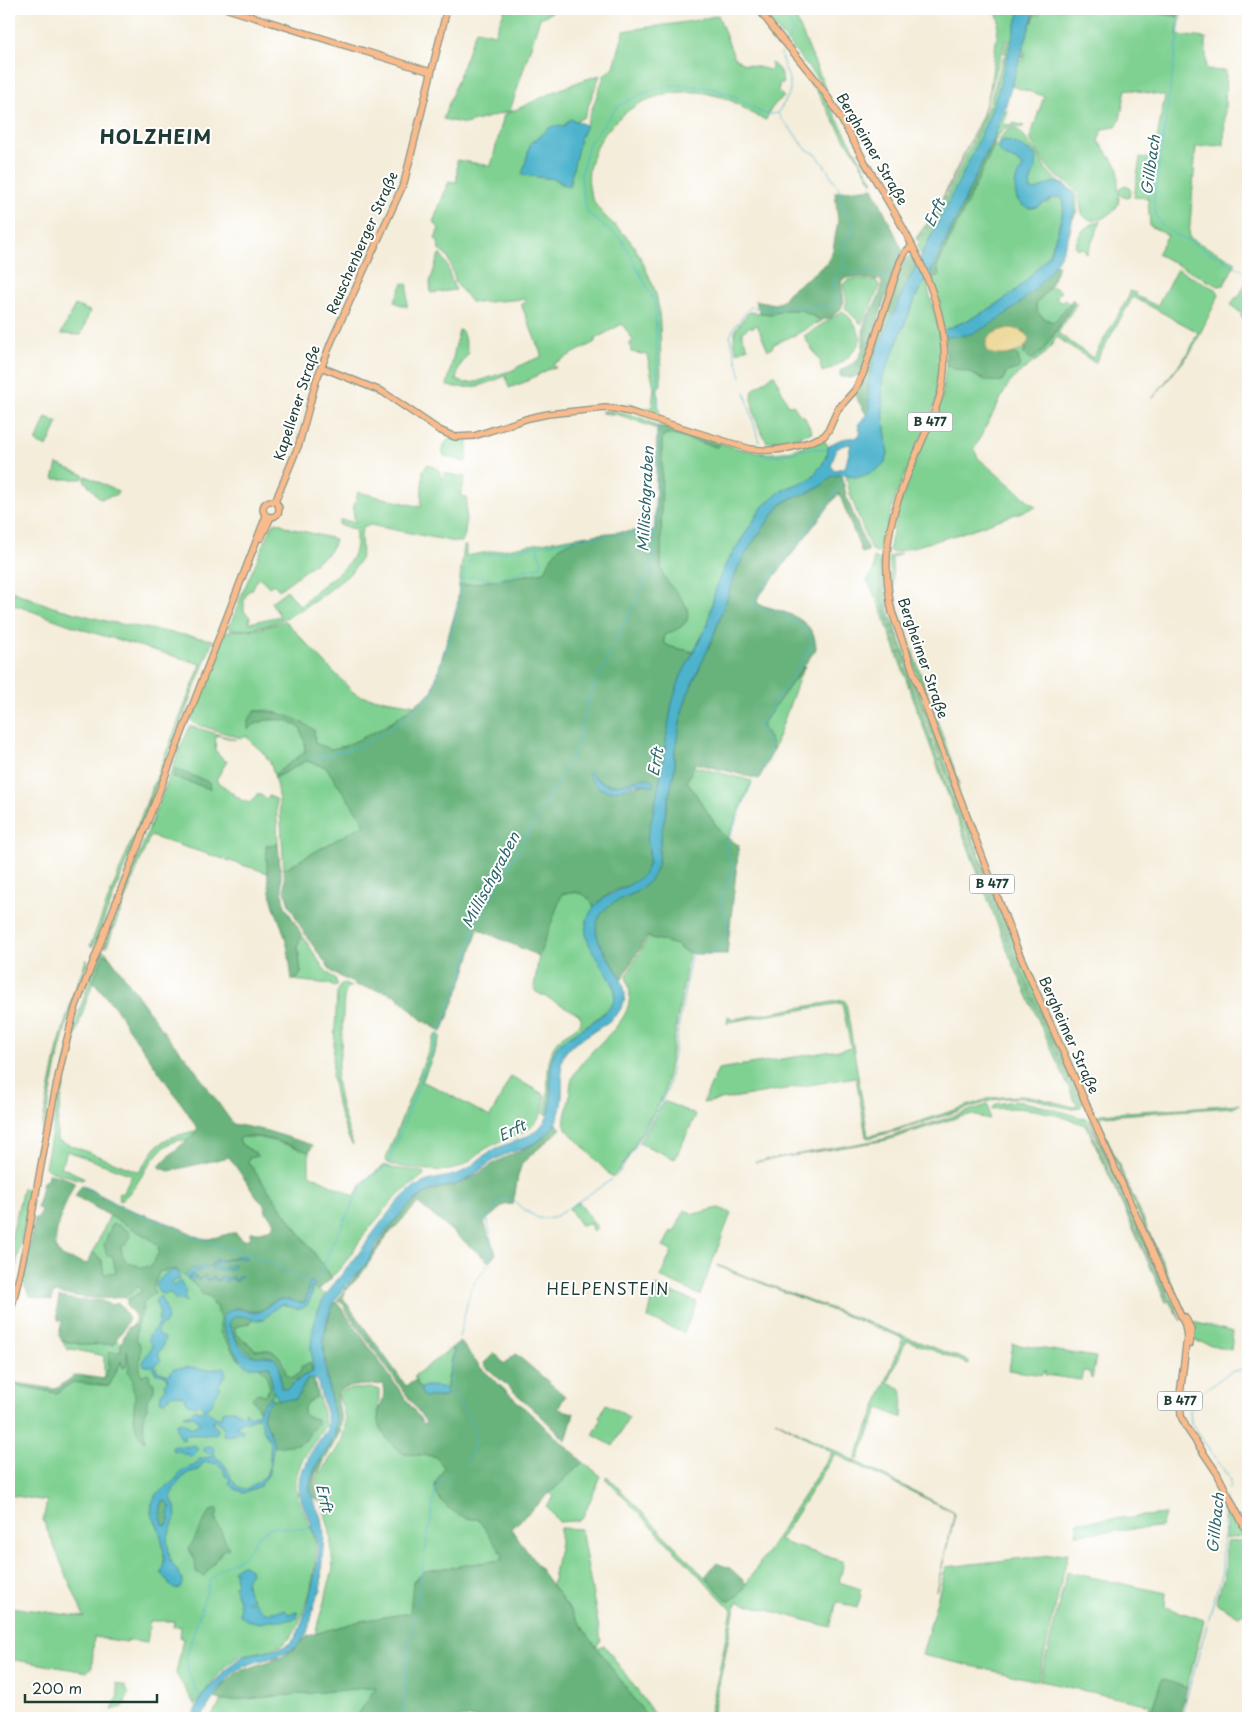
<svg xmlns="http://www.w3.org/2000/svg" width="1257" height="1727" viewBox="0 0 1257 1727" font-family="'Playpen Sans',sans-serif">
	<rect width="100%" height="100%" fill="#fff"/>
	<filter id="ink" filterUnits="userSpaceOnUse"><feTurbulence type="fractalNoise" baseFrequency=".02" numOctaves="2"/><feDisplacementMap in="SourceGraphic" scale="10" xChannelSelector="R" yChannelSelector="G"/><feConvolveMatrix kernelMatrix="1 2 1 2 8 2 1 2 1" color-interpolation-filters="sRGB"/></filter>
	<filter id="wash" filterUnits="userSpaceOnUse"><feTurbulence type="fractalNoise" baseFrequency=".0096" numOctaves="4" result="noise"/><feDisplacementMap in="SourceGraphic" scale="20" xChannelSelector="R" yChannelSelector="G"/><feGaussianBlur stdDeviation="1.12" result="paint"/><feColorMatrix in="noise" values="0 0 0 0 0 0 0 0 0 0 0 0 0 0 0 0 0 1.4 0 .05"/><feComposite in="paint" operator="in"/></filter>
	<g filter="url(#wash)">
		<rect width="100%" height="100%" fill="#f4edda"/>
		<path fill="#7fd192" stroke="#4f8763" d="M505,9H558L540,18L510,111L465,124L443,119L476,30L495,34Z
			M762,9H792L826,89L775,27Z
			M994,9H1020L1008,55L1004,53L1008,41L1006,40L982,117L935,217L918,241L916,238L933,216L942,199L982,117L990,90L999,19Z
			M1035,9H1036L1032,23L1036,14L1040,15L1036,12L1037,9H1134L1179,17L1177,35L1206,38V70L1226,71L1224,145L1196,147L1189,238L1236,262L1224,285L1218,286L1157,254L1168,235L1150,226L1148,198L1134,197L1140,157L1153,159L1150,188L1155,155L1154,154L1165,96L1126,89L1120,120L1116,127L1103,129L1098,141L1118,167V191L1121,187L1126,185L1129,187L1131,192L1129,196C1123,199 1121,196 1119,192C1119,196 1119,200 1118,204C1115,214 1095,225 1086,218C1078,212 1082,201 1078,193C1072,184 1061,180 1054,174C1049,170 1032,144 1030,138L1044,96L1011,86L1019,60L1023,61L1025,51L1023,57L1020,58Z
			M718,15L734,57L742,63L770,70L772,69L771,63C780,68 782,74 783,84L780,82L778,91L784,97C774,103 770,110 766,120C752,116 741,104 727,99C720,96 712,95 705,93C682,89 651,95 632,108C606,125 582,159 590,191C596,216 621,226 634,246C641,258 654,285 657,298C662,326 660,357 661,385L657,388L659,411L657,416L629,408V403C637,406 644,410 652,407L654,387L647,355L631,352L630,343L633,340L622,324L595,339V342L553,364L556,368L549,369L525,382L509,388L506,376C480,386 475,390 447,386L459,330L462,331L469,353C463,360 457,370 456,380L465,383L476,382L503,373L511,371L525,363L541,357V354L521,304L525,303L524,299L476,303L471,302L456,283L448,257L439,250L438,241L435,239L439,228L433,222L449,181L457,182V160L491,166L504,115C536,101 566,84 600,75L584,117L576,121L570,119L564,126L531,142L523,175L555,179L563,185L575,158L580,138L586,125L605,74L614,67L624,31C656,25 688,24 718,15Z
			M780,41L813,80L825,98L872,180V183L851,147L846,142L816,90L778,42Z
			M1004,56L1007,57C1004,69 1001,82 997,94C978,150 948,202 921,255L917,246L937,217L971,146L990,102Z
			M1007,110L1004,124L1010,125L1014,123L1024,126L1023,127C1019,128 1015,126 1011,127C1002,129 997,136 994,144L993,140L1004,111Z
			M1010,129H1017L1020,132L1039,156L1046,169L1055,179L1075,192L1077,199V212L1072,220L1075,209L1064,185C1044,178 1045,191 1031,190C1027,179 1040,168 1036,156L1016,144L1004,140L1000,143L1008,158L1015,160L1023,167L1016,179L1017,200L1047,203C1052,198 1056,195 1063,198L1064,202V207C1061,219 1055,242 1050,252C1046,260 1039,266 1033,273C1009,301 978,317 944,330L931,279L939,276L937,267L994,145L996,147L1003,134Z
			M1101,221L1087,254L1083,248L1077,249L1075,246C1080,231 1085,225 1101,221Z
			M439,254C450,261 448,278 456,290L431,293L430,282Z
			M1177,269L1217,290L1219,295L1191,352L1152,399L1189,352L1198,332L1133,297L1095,363L1057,337L1046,353L1019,373L1008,385L974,449L978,458L1036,507L956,535L896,552H891L889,550L900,498L942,397L946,365L951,368L968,372L979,378L1007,372L1020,368L1018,356L1014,353L1025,348L1024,354L1053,337L1074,302L1077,303L1058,333L1093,358L1129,296V291L1136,293L1135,295L1157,306Z
			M856,279L877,281L880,287L861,324L845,308L847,301L843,284L848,280Z
			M1248,279V322L1241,317L1242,314L1231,305L1236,297L1238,298Z
			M926,280L939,331L941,359L939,385L934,406L896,496L888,521L883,550L877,553L871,549L869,545L850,494L846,474L855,477L885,463L888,454L883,411L882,379L918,292Z
			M403,283L408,285L407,307L394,302Z
			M1053,287L1061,291L1056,298L1062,303L1064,300L1070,304L1055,322H1052L1037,314L1036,304L1049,288Z
			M75,305L90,311L81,335L61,334Z
			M787,310H801L821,321L795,335L774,344L772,348L768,350L757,325L752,328L751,326L742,332V336L748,348L737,352C730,332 736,328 749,312L772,314Z
			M843,311C852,319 857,327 861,338C854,356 840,366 822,372L820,364L821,363C816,353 810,348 804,336Z
			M774,374L788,405H793L800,415L804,416L812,432L789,440L767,442C758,428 749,406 753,390Z
			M602,411C621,411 642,415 657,427V429L620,415L602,413Z
			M46,417L58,422L47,447L36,442Z
			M669,434L717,447L720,443C741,449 761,456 783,452C796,450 808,444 821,440L825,441L829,449L822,465L810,480L785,489L763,506L727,562L714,595L708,624L694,652L671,647L664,643V635L681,627L687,621L686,606L664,578L661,567L662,439L664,435Z
			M449,438L468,441L467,461L464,462L444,456L442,448Z
			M57,464L84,475L82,479H53Z
			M428,464L439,470V472L441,473L440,478H443L444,473L465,477L461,496L467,497L465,534L462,542H455L370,525L364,526C357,535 365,549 360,559C354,573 342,580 331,589C302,611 268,633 230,629L228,627L229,624H231L241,596L273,524L277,522L290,528L335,539L333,546L328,553L279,590L274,584L269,587L260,578L257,579L252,590L248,591L244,600V611L250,617L249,623L280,616L271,602L287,590L300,606C307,600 312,593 320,587C342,570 361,561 355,529L339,525L340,520L355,522L353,510L358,492L421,507L423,470Z
			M86,476L118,491L116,495L100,499L84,480Z
			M587,535C562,547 557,545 545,572L459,586L464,546H466V556Z
			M901,553L892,558L893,582L896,605L960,785L956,782L894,611L890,581L889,557Z
			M874,557L880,560V595L891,629L948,787L1013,955L1081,1107C1066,1112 1048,1101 1033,1099C1019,1097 1006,1097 993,1100L900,1130L869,1138L866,1137L856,1077L703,1103L718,1069L851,1048L842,1003L735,1021L729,1022L727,1024L728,1016L734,1019L843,1000L845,1001L846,1003L868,1136L894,1130L991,1098L1020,1096L1035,1097L1074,1107L1077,1106L1010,957L945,787L879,604L867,580L874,570L873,559Z
			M881,562L883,565L886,597L890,613L992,889L1083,1101L1082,1105L1015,956L951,788L882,599Z
			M9,590L53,607L110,622L213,640L95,943L93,946H90L201,664L84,630L9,603Z
			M285,621L353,692L360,696L416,705C399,717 350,752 330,749C325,748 320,745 315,743L314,730L269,710L256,711L248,720L253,725L266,720H286L301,728L305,743V752L276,774V777L306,761L326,767L365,824L284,869C281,836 282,796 271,765C266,751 249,743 247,736L241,738L195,724L191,720L225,633L230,631L260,629Z
			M805,666L800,676L773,751L771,743L762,725L776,704Z
			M190,726L237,740L216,735L215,750L225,761H227L216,780L241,800L250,803L258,793L266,799L269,796L276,799L278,844L266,845L268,873L150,836L106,948L105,943L179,751Z
			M693,766L752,781L727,839L719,830L687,781Z
			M569,892C584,894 588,893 594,908L590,913L608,975L614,985L615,996L614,1002L607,1010L592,1022L562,1041C542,1061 555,1090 548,1115L544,1113C553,1089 541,1066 557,1041C563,1033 592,1025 577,1013L536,992L534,987L539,956L562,894Z
			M302,935L324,969L336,980L337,985L334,987L330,984L292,980L298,978L301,972L298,946Z
			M648,937L680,946V949L689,953L665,1091C658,1107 649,1120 640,1135C631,1150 625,1166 612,1177L567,1130C562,1122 566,1113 568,1105C572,1089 567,1084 578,1068C598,1038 643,1019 626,977Z
			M101,951L106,952L110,957L104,955C87,995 75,1034 66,1076C62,1097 56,1119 57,1140L139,1172L157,1146L172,1137L198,1130L188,1141C156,1133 143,1187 120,1201L118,1196L119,1193L122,1194L132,1175L67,1151L61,1167L85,1178L82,1180L50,1171L45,1167C57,1108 66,1048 86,991C91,978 95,963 101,951Z
			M86,960L88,961L71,1007L60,1049L9,1300V1247L23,1188L29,1190L58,1047L72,998Z
			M342,983L351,987H347L344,998L341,1049L336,1079L341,1106L353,1145L349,1139L338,1108L332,1077L337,994L339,988Z
			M435,1034L441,1036L422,1082L437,1088L490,1117L511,1076L545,1095C544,1134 514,1133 487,1148C475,1155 466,1167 451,1170C440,1172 401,1168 390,1164L385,1161Z
			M664,1101L696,1115L675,1159L639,1143Z
			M1015,1101C1040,1104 1062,1112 1086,1119L1168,1302H1166L1087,1126C1051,1112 1030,1106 992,1109L996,1104Z
			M1239,1104L1233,1107L1104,1116L1098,1118L1182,1306L1193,1322L1233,1332L1231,1350L1192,1340L1188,1317L1181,1308L1148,1236L1149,1232L1146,1231L1096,1117L1100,1114Z
			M987,1105L989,1108V1119L972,1115L962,1116L887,1140L755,1162L884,1139Z
			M1089,1120L1091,1121L1181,1321L1171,1305Z
			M242,1137C265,1136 288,1145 309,1152V1174L354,1196L365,1180L385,1165L392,1168L423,1172L425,1174L396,1197L366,1232L343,1265L335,1274L331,1276L248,1162L249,1158L257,1154L241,1144L239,1139Z
			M579,1202L598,1229L593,1232L590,1224L581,1226L569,1208Z
			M719,1208L731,1213L700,1295L660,1277L672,1251L663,1247L671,1231L674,1232L685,1210L694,1214Z
			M111,1213L158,1239L234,1314L230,1333L256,1355L281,1391L313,1376L323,1413L325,1426C316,1441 300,1458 297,1475C292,1498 310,1518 315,1540C320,1564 304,1628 285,1643C276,1650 253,1653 241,1655C222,1666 208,1688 195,1705L176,1674L183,1638H180L181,1626L173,1627L174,1621H150L147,1643L127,1640V1642L94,1637L92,1667L87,1672L9,1659V1607L84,1617L43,1520L47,1501L9,1495V1384L57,1393L73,1382L109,1386L122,1360L139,1307L85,1270Z
			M717,1265L969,1361V1364L906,1340L888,1383L900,1388L903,1395L902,1418L879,1408L858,1460L856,1458L903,1338L717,1266Z
			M655,1286L697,1302L684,1333L648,1318Z
			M312,1287H313L317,1291L319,1289L323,1295L325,1293L327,1295L318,1310L311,1346L313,1373L310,1362L300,1373L291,1378L286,1374L271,1350H256L235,1333L234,1328L235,1327L251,1322L253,1319C267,1322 268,1311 278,1306C285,1302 297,1306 304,1307C310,1301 312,1296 312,1287Z
			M116,1339L121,1344V1351L117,1353H108L109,1366L104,1379V1356L71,1349L68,1350L62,1341L85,1345L113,1344Z
			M1013,1344L1096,1357L1092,1379L1089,1372L1083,1371L1081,1380L1045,1375V1370L1042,1375L1009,1370Z
			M450,1349H454L446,1389L433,1386L422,1387L421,1389L418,1386L414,1376Z
			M369,1388L378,1389L379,1391L378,1422L382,1432L388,1440L404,1454L435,1456L444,1467L442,1473L435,1484L478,1519L504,1555L501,1560L425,1571L413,1582L411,1613L360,1621L315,1634L333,1569L330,1532L316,1480C326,1460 346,1445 345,1421C345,1413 341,1403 338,1395C347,1386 358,1390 369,1388Z
			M606,1404L629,1417L613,1446L593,1435L601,1420L599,1418Z
			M775,1420L947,1508L953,1511L955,1515L936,1591L954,1516L953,1512L835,1454L779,1541L844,1562L839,1582L861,1589L859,1594L861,1595L857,1608L837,1602L830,1627L738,1602L735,1608L712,1718H709L732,1610L605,1478L607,1476L726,1599L730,1600L741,1592L832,1452Z
			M583,1462L601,1476L582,1519L576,1521L559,1522L546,1506L554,1497L550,1493Z
			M1227,1505L1243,1535L1242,1536L1225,1539Z
			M1165,1514L1161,1527L1076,1534L1078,1522Z
			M560,1528L581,1529L601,1640L596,1647L552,1585L560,1542Z
			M1245,1540L1248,1544V1609L1239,1616L1216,1603L1225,1572L1226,1542Z
			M1068,1553L1038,1681L922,1655L946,1567Z
			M1067,1572L1166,1593L1165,1607L1204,1620L1187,1688L1162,1679L1149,1718H1146L1150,1705L1040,1681Z
			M604,1645L605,1646L657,1718H648L597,1648Z
			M116,1683L125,1686L129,1694L123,1707L112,1710C116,1700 121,1693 116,1683Z
			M377,1687L356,1718H210L222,1701Z"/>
		<path fill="#67b37c" stroke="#437858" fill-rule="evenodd" d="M1134,9H1180L1179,16Z
			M993,140L994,145L937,267L940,276L931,279L930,275Z
			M873,188L903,251L893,273L861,375L850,378L840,377V371C846,367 856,363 859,357C867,345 860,331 866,319C871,308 885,293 881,280L856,277L844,278L841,282L844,302L840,310L830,318L822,320L801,310H787L771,314L760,313L755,300L774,304L781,302L789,292L827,263L833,250L838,221L835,192Z
			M909,256L915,258L917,264L875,356L868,385L869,411L866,414L854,394L898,273L904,259Z
			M1056,264L1058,265C1053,283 1048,290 1036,304C1036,314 1044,320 1054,322L1073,299L1074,302L1043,351L1033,359L1029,358L1024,354L1025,348L1028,343L1025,332L1011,328L1010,355L1014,353L1018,356L1020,368L1007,372L1002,381C987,384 979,376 966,371C959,369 953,369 946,365L945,337L976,332L1017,305L1041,282Z
			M667,426L720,443L718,447L669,434L664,435L662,439L661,567C662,571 663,575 665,578C671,590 697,607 685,623C680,629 671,632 664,635V643L671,647L694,652L681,676L672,703L659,785L647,840C651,856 650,874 634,883C627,887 619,888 612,892C605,896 599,902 594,908C588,893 577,889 562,894L539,956L478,929L464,976L442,1032L422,1020L395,995L383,991L358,986L332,972L304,933L289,904L285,891L284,869L365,824L326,767L306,761L276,777L275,774L305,752V743L300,728C296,726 291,721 286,720C274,717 257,721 248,729V720L255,711C278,710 296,718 314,730L315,743L331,749L345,746L387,726L432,692L457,606L459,586L545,572C548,564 552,554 559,548C582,531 626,532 655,530L657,427ZM591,773C604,790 621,785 639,779L653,786C640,782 639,786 627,789C619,791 607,788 599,788Z
			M842,474L846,496L868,551L862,553L839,493L757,599L758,604C783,612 816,617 816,649L762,725L771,742L773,751L759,779L695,763L687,781L719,830L725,837L739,845L727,954H693L680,949L679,946L647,936L622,979L597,939L596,923L604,909L613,902L635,893L658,866L660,840L675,767L674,755L682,712L688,693L712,640L738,567L752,543L780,505L791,498L807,493L821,486L832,476Z
			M175,769L209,782L210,789L173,777Z
			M278,844L283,899L285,906L302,935L298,946L301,972L298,978L292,980C290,965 289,951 285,937C281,923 274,910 271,896C267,879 267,862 266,845Z
			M104,954L110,957L169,1039L188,1060L233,1124L264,1130L313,1145L309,1152C295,1147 252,1130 239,1139L241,1144L259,1156L249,1158L248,1162L332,1278L317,1291L313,1287L316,1284L309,1287L305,1302L300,1303L289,1299L271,1302L263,1310L254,1312L239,1308H234L224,1330L242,1361L239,1360L220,1333V1320L217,1306L213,1305L210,1297L202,1294L197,1287L176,1269L159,1272L153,1289L155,1292L144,1302C142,1316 134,1328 137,1342H139C144,1357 136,1361 142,1376L146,1373L150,1375L149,1380L154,1383C155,1390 153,1395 147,1399V1409L143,1418L145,1441C135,1434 133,1420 134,1408C134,1404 136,1400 135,1396C134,1390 131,1388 133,1381L128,1372L129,1364L127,1350V1362L125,1368L122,1367L121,1361L109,1386L73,1382L57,1393L9,1384V1382L56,1389L74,1376L78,1375L104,1379L109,1366L108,1353L114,1352L117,1353L121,1351V1344L128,1327L135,1326L137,1321L134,1314L127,1307V1300L142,1291L137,1286C135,1289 133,1293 129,1294C112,1303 74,1296 55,1293L52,1295V1301L31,1297L22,1282L35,1218H39L41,1209L37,1208L43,1182L47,1180L48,1174L60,1176L75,1182C69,1196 45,1245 61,1255C68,1260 79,1261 87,1264L93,1252L102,1260L104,1274L116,1272L112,1255L107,1256L104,1245L112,1224L119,1225L129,1232L130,1238L126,1244L121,1247L122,1254L127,1263L136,1265L142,1268L148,1266L150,1268L159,1252L158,1245L149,1238L75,1196L82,1185L123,1207L173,1225L201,1238L209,1239L232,1233H236L242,1240H247L250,1236V1232H260L272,1229L275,1223L266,1212L263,1203L260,1201L229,1157L169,1171L159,1167C169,1153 186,1143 198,1130L188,1113L126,1025L118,1011L93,981Z
			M556,1123L561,1129L522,1163L518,1176L513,1204L504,1205L484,1222L496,1254L489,1262L418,1203L386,1237L362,1273L343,1294V1298L406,1386L416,1380L418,1386L421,1389V1393L441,1398L447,1394L446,1390L454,1350L450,1349L460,1341L480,1367L583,1462L511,1529L648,1718H636L632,1712L630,1713L634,1718H611L607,1712L600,1711V1718H356L376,1687L223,1701L215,1698L224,1685L237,1672L282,1657L294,1649L308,1636L360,1621L410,1613L413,1582L425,1571L501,1560L503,1555L478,1519C464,1522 437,1503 435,1489C434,1481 442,1475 444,1467L435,1456L404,1454L388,1440L382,1432L378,1422L379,1410L384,1396L383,1384C370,1386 345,1383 337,1394L341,1421L340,1432L314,1480L319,1502C295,1489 330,1449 336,1432V1424L329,1390L323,1339L332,1307L336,1302L343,1310L415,1412L424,1424L426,1422L359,1329L345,1309L344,1304L337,1301C345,1288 356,1278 365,1265C382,1242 396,1213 420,1197C432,1188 447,1188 460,1183C473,1179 484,1169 496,1162C517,1150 543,1146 556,1123Z
			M59,1297C68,1298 77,1301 85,1301C97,1301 99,1298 110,1305L119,1303L129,1318L123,1330L113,1344L85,1345L62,1341L59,1335L62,1321L58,1320L57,1309Z
			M236,1316H244L253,1319L248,1324L235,1327V1333L256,1350C273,1350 279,1351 284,1367C285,1369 286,1372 286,1374L293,1378L300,1373L301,1367L310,1362L312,1373L303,1376L287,1389L281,1388L280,1371C258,1358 237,1350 229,1323L231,1319Z
			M495,1353L504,1364L516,1354L565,1396L558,1409L574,1413L566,1441L539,1414L485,1366L484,1363Z
			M268,1366L271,1369V1379L274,1393L259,1410L252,1398L258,1393L265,1395L270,1388L266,1374L259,1367Z
			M313,1379L316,1397L305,1405L303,1412L305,1416L317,1419V1424L310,1432L305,1441L298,1444L274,1447L272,1438L263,1416L266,1407L273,1400L296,1399L307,1380Z
			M163,1501H166L170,1506L169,1521L167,1525L163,1526C160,1517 159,1510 163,1501Z
			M215,1509H218L216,1518L217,1523L229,1548L223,1550L204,1576L196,1572L195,1560L189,1549L209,1512Z
			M716,1563L730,1568L747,1584C742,1591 736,1602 726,1599L705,1577Z
			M1162,1679L1187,1688L1179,1718H1149Z"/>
		<path fill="#eeda9e" stroke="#868c69" d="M1011,328C1049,334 1018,363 989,353C978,337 999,329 1011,328Z"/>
		<path fill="#4eb3cd" stroke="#367880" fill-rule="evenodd" d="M1020,9H1035L1004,111L995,134L930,275L918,292L882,379L883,411L888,454L885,463L875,471L860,477H855L846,474L832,476L821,486L807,493L791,498L780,505L752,543L738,567L712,640L688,693L682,712L674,755L675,767C670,790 665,814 661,837C658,853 660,868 649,881C635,899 606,898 598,920C588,945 624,968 625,994C626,1023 580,1033 565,1053C560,1060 561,1069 562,1078C563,1101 562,1123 542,1138C530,1148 514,1150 500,1157C485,1164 473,1179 457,1184C447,1187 436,1187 427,1192C410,1200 385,1231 375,1248C372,1254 369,1260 365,1265C354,1279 340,1289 333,1305C318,1336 324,1364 330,1395C332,1405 335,1414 336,1425C336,1447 312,1463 310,1485C309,1497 320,1511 323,1524C325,1536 323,1547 322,1560C321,1570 322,1580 321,1590C310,1605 314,1627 302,1641C284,1661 260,1657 239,1669C227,1676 208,1706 201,1718H191C195,1712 197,1704 201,1698C208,1687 218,1678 227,1669C231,1665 236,1660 242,1657C258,1649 283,1654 295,1638C304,1624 317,1571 318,1553C318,1545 316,1534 311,1528L312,1525C304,1507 294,1491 302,1469L306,1466L309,1455L327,1429V1417L317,1380L314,1379L307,1380L296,1399L279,1400L273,1391L270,1366C264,1366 257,1368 250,1367C237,1362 222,1330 222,1317C236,1300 243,1315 258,1312C268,1310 270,1299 281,1299C290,1299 297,1304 305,1302L309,1287V1283L314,1282L316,1284L312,1287C312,1296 309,1309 298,1309C292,1308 287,1305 282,1304C273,1308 268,1320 258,1320C247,1319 236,1310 229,1323C232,1335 241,1354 254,1356C262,1357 271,1354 277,1361C282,1368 279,1380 281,1388L287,1389L303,1376L313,1372C313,1364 311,1355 311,1346C311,1337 315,1317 319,1309C327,1289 343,1274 356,1257C372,1236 397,1195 420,1184C434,1177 450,1178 464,1171C473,1166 479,1158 488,1153C504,1142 528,1141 541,1126C563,1104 538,1065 562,1041C576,1032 605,1017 613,1003C626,980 577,952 587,920C601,879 662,896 647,840L659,785L672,703L681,676L708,624L714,595L719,579L727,562L763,506L774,496L785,489L810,479L822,465L828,453V447C836,440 846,437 856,438L861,433L858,425L869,411L868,385L875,355L903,292L971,157L989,116L997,94ZM851,444L846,465L844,468L834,470L831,466C836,452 833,446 851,444Z
			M570,119L586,125L580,139L569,187L555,179L522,175L531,142C546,137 545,122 564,126Z
			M1004,140L1017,144L1036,155C1040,168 1027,179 1031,190C1043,192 1046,178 1062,184C1076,190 1076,204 1073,217C1071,225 1070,235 1066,243C1051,280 1014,313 978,331C969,336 955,336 945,337L944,330C978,317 1009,301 1033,273C1039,266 1046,260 1050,252C1055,242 1061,219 1064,207V202L1062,198C1048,193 1036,219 1020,203C1014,197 1014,184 1017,177C1018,173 1021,171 1023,167C1016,156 1006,161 998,150L1000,143Z
			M588,772L591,773C614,803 641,766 654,783V786C649,785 644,783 638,784C624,787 610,798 596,785C592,781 589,777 588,772Z
			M237,1256H245L247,1258C242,1260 239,1257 234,1258C227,1259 223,1262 216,1262V1268L234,1265V1268L231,1270L225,1269L223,1270L222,1269L220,1271L211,1269L214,1267L213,1265L189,1275L197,1277L199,1280L205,1275L208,1280L212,1276L217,1280L222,1276L226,1277V1280L232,1276L235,1281L238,1276H242L236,1282L231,1278L227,1282L221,1279L217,1281L213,1278L208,1281L204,1277L199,1281L196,1278H194L191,1282L189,1280L191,1277L187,1278L185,1276L193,1268L197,1269L205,1265L207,1267L214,1263L216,1259L224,1260Z
			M175,1270L178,1272L180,1279L174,1281L172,1284L173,1286L180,1281L187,1292L184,1294L186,1302L175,1299L171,1293H166V1295L160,1293L156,1286C160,1277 165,1273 175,1270Z
			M160,1296C162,1301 172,1316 165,1323C163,1325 160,1326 158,1328V1334L165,1338L162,1348L158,1353L161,1361L155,1365L157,1371L169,1375L173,1369L191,1367L204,1370L224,1368L226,1374L219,1384V1389L211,1405L206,1408L210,1414L220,1419L222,1412C230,1408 238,1410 244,1417L246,1411L250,1417L254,1414L258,1415L261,1407L271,1396L273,1400L266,1407L263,1416L274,1443L270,1469L268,1475L260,1486L244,1493L235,1489L229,1484L230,1479L225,1476C225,1464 213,1461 203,1463L198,1470L188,1473L183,1477L174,1488L171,1498L175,1506L176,1516L167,1539L170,1560L182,1578V1583L179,1589C169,1591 169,1578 161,1573C168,1559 161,1527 151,1514L152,1503L157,1494L175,1480L181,1472L189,1467L194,1466L200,1459L213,1456L211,1452L207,1453L204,1451V1447L207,1446L213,1447L216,1458C232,1464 228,1490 248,1489L266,1476L270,1464V1442L264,1431L260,1418L250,1419V1422L248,1423L245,1420L237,1425L238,1429L244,1430L241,1433L226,1436L223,1435L224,1428L222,1427L221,1424L214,1420L212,1422L218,1430L217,1433C206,1437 195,1433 183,1436L185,1439L182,1440L177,1430L176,1424L181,1422L192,1428L198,1424L199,1425L200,1423L194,1416L187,1417L183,1415L191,1413L194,1409L203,1412V1408L200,1403L195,1406L188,1404C182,1394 184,1397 173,1394L165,1402L160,1401L161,1394L165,1389L164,1384L167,1382L168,1377L162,1374H156L152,1366H145L143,1364C143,1356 152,1352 152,1344L148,1340L149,1335L160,1322L158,1319L160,1313L155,1301ZM163,1501H166L170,1506L169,1521L167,1525L164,1526C160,1517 159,1510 163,1501Z
			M425,1386L442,1387L446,1389L447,1394L445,1397H424L421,1393V1389Z
			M194,1445L198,1448L193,1456L189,1457L188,1454L186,1453L184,1455L180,1451H173L172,1447L177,1446L185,1447Z
			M242,1564L250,1569L251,1573C243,1581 246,1591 253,1599L247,1601L248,1603L253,1601L265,1613L285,1610L289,1614L297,1612L298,1613L297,1618L283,1621L272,1620L261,1623L246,1620L240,1615L239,1601L234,1586L237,1584L235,1575L237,1572H234L233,1570Z"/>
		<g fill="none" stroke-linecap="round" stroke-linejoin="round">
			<path stroke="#4eb3cd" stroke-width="1" d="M785,9L793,31L789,39
				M1182,9L1154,199C1153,211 1157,221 1166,229L1248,273
				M778,112C791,93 794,90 785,68C783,63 781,58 781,53
				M845,267C855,276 855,272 868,273C875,273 882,276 889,277
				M899,281L907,284
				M741,377L730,336L735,326L750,307L769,309L795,307H828L834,303L838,297L833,281C840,270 851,260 843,246L853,229L851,221L843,207L840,190L824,165L816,154L806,149L789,127L781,119L778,113
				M745,392L759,442
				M659,417L655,302L622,240L590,215L586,208L582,190L581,174L589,143L617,107L637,96L665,86L676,85L711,88L738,98L758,111L765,114H772L778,113
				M760,454C765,455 771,457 776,456C794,455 811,444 828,451
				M483,556L584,538L653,533
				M468,563L473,558
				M469,578L472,576L494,580L529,569L540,567L542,563L537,547
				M306,757L328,755L355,748L367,743L399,723L432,696L453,630L465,569
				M755,778C763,765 776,755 767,739C764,734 760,730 760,725L810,648L812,640C799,620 779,612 756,608L753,604L755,598L840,487L841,482
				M389,1162L463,972L475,925L570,760L577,745L590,695L653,565L658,424
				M615,1176L620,1172L664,1097L668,1088L691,955C698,951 703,954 711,952C716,951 719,947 723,942C732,929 725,914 720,900L734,869L725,848L752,783
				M81,1186L122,1208L174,1227
				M454,1197L487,1223
				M178,1229L198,1238L270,1262L310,1284
				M314,1283L317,1280L332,1245L361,1188L368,1179L387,1166
				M459,1337L471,1288L490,1262L491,1237L487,1217L500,1201L510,1198L523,1209L538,1218H553L611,1180
				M458,1342C456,1354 449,1368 451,1380C454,1416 496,1422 464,1463
				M1229,1489L1230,1482L1228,1476L1191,1423L1190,1411L1192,1405L1201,1393L1230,1372L1248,1368
				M416,1605L436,1487L442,1479L449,1473
				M201,1699L188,1672L186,1657L210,1581L219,1570L244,1556L259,1535L267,1530L274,1527L302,1529L312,1528
				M403,1718L408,1654L415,1613
				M1181,1718L1222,1571L1224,1510L1226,1497"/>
		</g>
	</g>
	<g filter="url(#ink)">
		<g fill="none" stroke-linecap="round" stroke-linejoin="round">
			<g stroke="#8a9587" stroke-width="8">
				<path id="major" d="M228,9L431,72
					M759,9C777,36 801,59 820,86C838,110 851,138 866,164C905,231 961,314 940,395C935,413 926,431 919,448C893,507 878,547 892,612L935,732L1018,951L1185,1325L1187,1337L1180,1395L1181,1416L1186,1427L1217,1473L1248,1534
					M321,367L383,392L439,430L455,437L474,436L529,418L548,414L605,408L616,409L630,412L750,449C776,453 800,447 824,436L828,431L838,409L855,390L863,374L900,262L906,251L912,246
					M263 509a8 8 0 1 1 16 0a8 8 0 1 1-16 0Z
					M275,502L299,444L316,381L332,340L404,183L447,9
					M261,538L271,517
					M9,1317C37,1215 46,1108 76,1006L266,516
					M1185,1317L1191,1329L1190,1344"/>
			</g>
			<use href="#major" stroke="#fabb8c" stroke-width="5.5"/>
		</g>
	</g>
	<g text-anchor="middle" stroke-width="4" stroke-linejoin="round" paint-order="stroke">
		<g fill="#fff" stroke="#627771" stroke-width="1">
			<rect x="907.5" y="412.5" width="45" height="19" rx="4"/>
			<rect x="969.5" y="874.5" width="45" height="19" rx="4"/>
			<rect x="1157.5" y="1391.5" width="45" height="19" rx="4"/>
		</g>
		<g font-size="12" font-weight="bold" fill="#1f3d34">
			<text x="930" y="426">B 477</text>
			<text x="992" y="888">B 477</text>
			<text x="1180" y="1405">B 477</text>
		</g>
		<g font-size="14" fill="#1f3d34" stroke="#fff">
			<text transform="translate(872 149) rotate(60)" y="5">Bergheimer Straße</text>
			<text transform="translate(362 243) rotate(-66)" y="5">Reuschenberger Straße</text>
			<text transform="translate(297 403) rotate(-72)" y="5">Kapellener Straße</text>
			<text transform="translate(923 658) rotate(71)" y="5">Bergheimer Straße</text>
			<text transform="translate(1069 1035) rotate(66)" y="5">Bergheimer Straße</text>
		</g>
		<g font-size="15" font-style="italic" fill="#2f666a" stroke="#fff">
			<text transform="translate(1151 165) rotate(-82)" y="5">Gillbach</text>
			<text transform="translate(935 213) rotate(-64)" y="5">Erft</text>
			<text transform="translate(646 499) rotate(-87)" y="5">Millischgraben</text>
			<text transform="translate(656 762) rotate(-79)" y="5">Erft</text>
			<text transform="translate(491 880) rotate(-62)" y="5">Millischgraben</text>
			<text transform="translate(512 1131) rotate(-26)" y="5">Erft</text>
			<text transform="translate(324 1498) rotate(77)" y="5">Erft</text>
			<text transform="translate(1216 1523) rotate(-84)" y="5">Gillbach</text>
		</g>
		<g font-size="16" letter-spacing="1" fill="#1f3d34" stroke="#fff">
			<text x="608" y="1295">HELPENSTEIN</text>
		</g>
		<g font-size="19" font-weight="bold" letter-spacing="1" fill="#1f3d34" stroke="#fff">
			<text x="156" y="144">HOLZHEIM</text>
		</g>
	</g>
	<rect width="1257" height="1727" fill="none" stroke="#fff" stroke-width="30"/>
	<path d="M25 1694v8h132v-8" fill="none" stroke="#1f3d34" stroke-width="2.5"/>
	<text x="32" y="1694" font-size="15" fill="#1f3d34" stroke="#ffffff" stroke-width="4" paint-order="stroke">200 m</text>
</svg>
